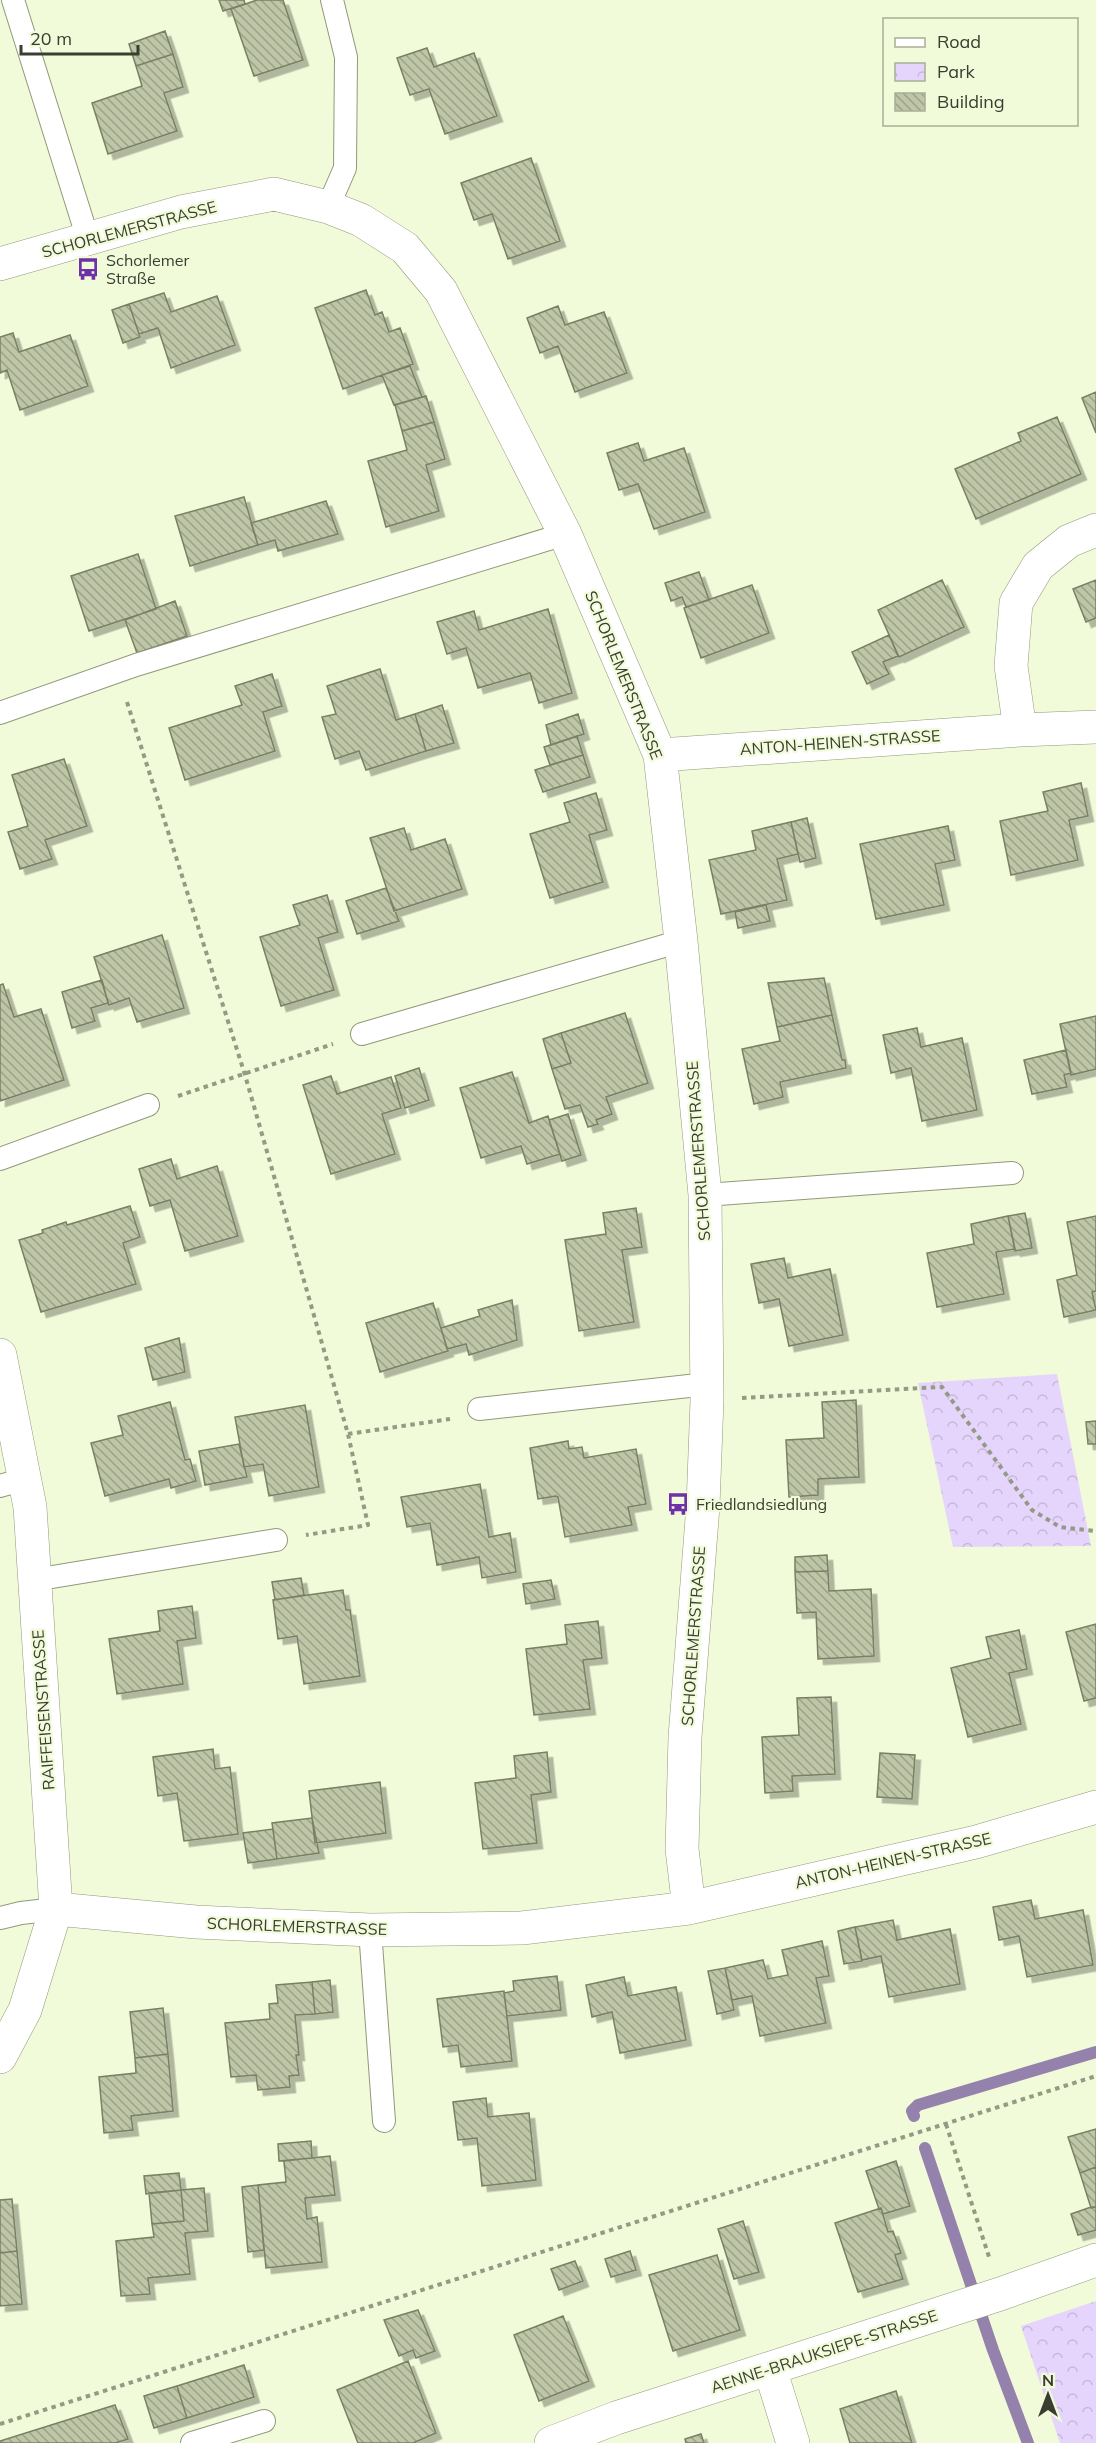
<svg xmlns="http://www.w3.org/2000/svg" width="1096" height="2443" viewBox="0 0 1096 2443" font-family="Mulish,sans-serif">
	<defs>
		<pattern id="park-crowns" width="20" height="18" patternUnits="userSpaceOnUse" patternTransform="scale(1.5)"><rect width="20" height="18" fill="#e5d5fc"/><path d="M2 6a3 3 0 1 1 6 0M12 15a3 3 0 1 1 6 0" fill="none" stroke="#c5b8d8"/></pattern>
		<pattern id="building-back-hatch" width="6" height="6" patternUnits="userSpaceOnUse" patternTransform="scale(1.5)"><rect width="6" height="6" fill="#bec6a7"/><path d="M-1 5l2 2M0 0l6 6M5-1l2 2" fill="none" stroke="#9ba289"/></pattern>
		<filter id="shadow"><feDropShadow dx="5.5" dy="5.5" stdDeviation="0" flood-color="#0004"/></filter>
	</defs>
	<rect width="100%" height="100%" fill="#f1fad9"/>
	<path fill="url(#park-crowns)" d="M1057,1374L1091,1546L953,1547L918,1383Z
		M1096,2301V2443H1060L1021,2326Z"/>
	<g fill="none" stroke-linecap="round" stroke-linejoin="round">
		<path stroke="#9482ac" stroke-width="12" d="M914,2116L912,2111L918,2105L1096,2052
			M925,2148L993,2350L1028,2443"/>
	</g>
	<path fill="url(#building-back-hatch)" stroke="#798063" stroke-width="1.5" filter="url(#shadow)" d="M219,0H244L245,4L223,11Z
		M257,0H283L303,60L254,76L231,9Z
		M165,31L173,54L136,66L129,44Z
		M427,48L434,67L474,53L497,116L445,134L429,89L410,95L397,58Z
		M173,54L183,87L164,93L177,131L108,154L92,103L142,86L136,66Z
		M531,158L560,241L508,259L492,214L474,220L461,183Z
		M366,290L375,315L382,312L389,332L400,328L413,364L343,389L315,308Z
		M164,293L171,312L217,296L235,345L171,368L158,328L139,334L129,304Z
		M129,304L140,337L123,343L112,310Z
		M558,306L565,325L604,312L627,373L575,392L558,346L540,353L527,318Z
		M13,333L19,352L70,335L88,386L20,410L7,370L0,373V337Z
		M410,366L422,397L394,405L382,375Z
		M1096,392V433L1082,398Z
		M426,396L434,422L402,431L395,405Z
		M1057,417L1081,474L976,519L955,469L1021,441L1018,433Z
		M434,422L445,459L426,465L439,511L386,527L368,461L407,450L402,431Z
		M638,443L644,461L684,448L705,512L654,529L638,484L619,490L607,453Z
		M244,497L258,545L190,566L175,516Z
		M326,501L338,534L278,551L275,540L258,545L251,523Z
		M138,554L156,609L89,631L71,576Z
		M699,572L709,600L686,607L682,597L671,601L665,583Z
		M942,580L964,627L899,657L878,610Z
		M1096,580V618L1086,622L1073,589Z
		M752,585L769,633L701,658L684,608Z
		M175,601L187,636L137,653L125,620Z
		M548,609L572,693L539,703L530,673L478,688L466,648L447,654L437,622L474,611L479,630Z
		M889,635L898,656L883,662L889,674L867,684L852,652Z
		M380,669L396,720L415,714L426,751L366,770L359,751L335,759L322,717L336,714L327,686Z
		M272,674L282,706L263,712L275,751L185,780L169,728L242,705L235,686Z
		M442,705L454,743L426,751L415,714Z
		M578,714L584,734L551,745L546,725Z
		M577,736L583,755L550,765L544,747Z
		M583,755L590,777L543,792L535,770Z
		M64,759L87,826L45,840L52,859L20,869L8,832L28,826L12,775Z
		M1081,783L1088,816L1069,820L1078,860L1011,875L1000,821L1048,811L1043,792Z
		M596,793L607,830L589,835L603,882L550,898L530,834L570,822L564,803Z
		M807,818L816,858L800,862L791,822Z
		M791,822L798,854L777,859L787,900L721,914L709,860L756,850L752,831Z
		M948,826L955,860L935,864L944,905L876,919L860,844Z
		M404,828L411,850L445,839L462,889L394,911L370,838Z
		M386,888L399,921L357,934L346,901Z
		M327,895L338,932L318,938L334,990L281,1006L260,937L300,925L293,905Z
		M766,905L770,921L738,928L735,912Z
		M162,935L184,1008L137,1022L129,998L109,1005L94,957Z
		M824,978L832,1015L777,1027L768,983Z
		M102,980L108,1003L91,1008L95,1021L72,1028L62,992Z
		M3,984L14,1017L41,1009L64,1080L0,1101V985Z
		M625,1013L648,1083L606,1097L612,1114L596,1120L598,1124L588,1127L580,1105L565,1109L552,1069L571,1063L561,1033Z
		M832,1015L842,1060H845L846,1068L780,1082L783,1097L754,1104L742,1049L780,1041L777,1027Z
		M1096,1016V1069L1071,1075L1060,1024Z
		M917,1028L921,1047L962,1038L977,1110L922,1121L911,1068L891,1073L883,1035Z
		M561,1033L571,1063L552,1069L543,1039Z
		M1066,1050L1071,1073L1064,1075L1067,1087L1032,1094L1024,1060Z
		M419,1068L429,1100L405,1108L395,1076Z
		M512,1072L529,1123L548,1116L560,1154L527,1164L521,1146L481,1158L460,1088Z
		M331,1076L337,1094L391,1077L401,1108L382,1114L395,1154L331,1174L303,1085Z
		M568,1114L581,1155L562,1161L549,1120Z
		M171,1159L177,1179L217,1166L238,1236L185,1251L170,1200L150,1206L139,1169Z
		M130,1206L140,1237L123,1243L136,1284L41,1312L19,1240L43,1233L42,1230L66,1222L67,1225Z
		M636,1208L642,1247L622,1250L634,1322L579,1331L565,1240L606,1234L603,1213Z
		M1025,1213L1032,1248L1015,1251L1008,1216Z
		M1008,1216L1015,1249L996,1252L1004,1294L937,1307L927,1253L974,1244L971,1224Z
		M1096,1216V1291L1092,1292L1096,1310L1064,1317L1057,1280L1077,1275L1067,1222Z
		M784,1258L788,1278L830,1269L843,1335L789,1346L779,1299L759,1303L751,1264Z
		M512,1300L517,1340L469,1355L466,1344L447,1349L441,1328L480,1316L478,1310Z
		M433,1303L448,1351L380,1372L366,1323Z
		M179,1338L185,1372L153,1380L145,1348Z
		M856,1400L859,1477L818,1479V1495L789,1497L786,1440L824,1438L822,1402Z
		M170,1402L185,1460L190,1459L196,1481L171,1488L169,1479L105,1496L91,1443L123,1435L118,1416Z
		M305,1405L319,1487L269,1496L263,1464L244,1467L235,1417Z
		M1096,1421V1444H1088L1086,1422Z
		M568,1441L569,1449L582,1447L584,1458L636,1449L646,1504L628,1507L632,1525L565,1537L558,1497L556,1496L538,1499L530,1448Z
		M239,1444L247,1477L205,1485L199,1451Z
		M480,1484L489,1537L510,1533L516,1572L482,1578L479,1557L437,1565L430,1523L407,1527L401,1497Z
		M827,1555L828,1571L795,1572V1557Z
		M828,1571L829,1591L871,1589L874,1656L818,1659L816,1612L797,1613L795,1572Z
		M301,1578L304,1595L275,1600L272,1582Z
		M551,1580L555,1599L526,1604L523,1584Z
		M343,1590L346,1610H350L360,1676L304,1684L297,1636L278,1639L273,1600Z
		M192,1606L196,1638L177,1641L183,1684L117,1694L109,1639L160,1631L158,1611Z
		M598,1621L602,1658L583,1660L590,1709L534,1715L526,1649L567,1644L565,1625Z
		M1096,1624V1698L1084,1701L1066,1632Z
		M1019,1630L1027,1669L1009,1673L1021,1724L968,1737L951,1668L991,1658L986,1637Z
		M831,1697L835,1774L792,1776L793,1791L765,1793L762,1737L799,1735L797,1698Z
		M213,1749L215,1769L230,1767L238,1834L184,1841L177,1793L158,1796L153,1757Z
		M547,1752L551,1792L531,1795L537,1843L483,1849L475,1783L516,1778L514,1756Z
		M880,1753L915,1755L912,1799L877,1797Z
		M380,1782L386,1833L315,1843L309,1791Z
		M312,1818L319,1853L277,1859L272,1823Z
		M273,1829L277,1859L248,1863L243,1833Z
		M1031,1900L1035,1919L1083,1910L1093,1965L1027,1977L1019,1936L999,1940L993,1907Z
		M893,1920L897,1940L950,1929L960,1984L889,1997L881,1956L862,1960L855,1927Z
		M855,1927L862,1961L844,1964L838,1931Z
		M822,1941L829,1976L816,1978L826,2023L760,2036L752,1996L732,2000L725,1968L763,1960L768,1979L788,1975L782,1950Z
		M725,1968L734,2010L717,2014L708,1971Z
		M557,1976L561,2010L507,2016L504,1993L514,1991L513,1981Z
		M624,1977L628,1996L676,1987L686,2040L620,2053L612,2012L592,2017L586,1985Z
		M330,1980L333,2012L315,2014L312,1982Z
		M312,1982L315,2014L295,2015L299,2055H296L299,2075L289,2076L290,2087L258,2090L256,2075L231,2077L225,2023L270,2019L269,2004L278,2003L276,1985Z
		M504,1991L512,2061L461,2067L458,2045L443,2047L437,1999Z
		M163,2008L168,2054L135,2058L130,2012Z
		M168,2054L173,2111L131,2116L133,2130L104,2133L99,2077L136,2073L135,2058Z
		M486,2098L488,2117L529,2113L536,2180L482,2186L477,2138L458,2140L453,2102Z
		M1096,2129V2167L1080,2173L1068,2137Z
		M311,2141L312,2158L279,2161L278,2144Z
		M330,2156L335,2195L305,2198L307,2219L317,2217L322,2262L266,2268L258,2185L286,2182L284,2161Z
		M896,2161L910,2206L883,2214L881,2208L879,2209L866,2171Z
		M1096,2167V2207L1091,2208L1080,2173Z
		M179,2173L181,2190L146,2194L144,2176Z
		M258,2185L264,2250L248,2252L242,2187Z
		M204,2188L208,2231L185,2233L190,2274L148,2278L150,2294L121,2296L116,2241L154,2237L152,2224L184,2221L181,2190Z
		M181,2190L184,2221L152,2224L149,2193Z
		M12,2199L17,2251L0,2253V2200Z
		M1091,2207H1096V2230L1078,2235L1071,2214Z
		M881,2208L888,2232L893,2231L901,2253L895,2255L903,2279L858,2292L835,2223Z
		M743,2221L759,2272L734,2279L718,2229Z
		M17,2251L22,2304L0,2306V2253Z
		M630,2251L636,2270L611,2277L605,2259Z
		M717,2255L740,2330L673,2351L649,2275Z
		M575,2261L583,2281L559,2290L551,2269Z
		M418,2310L435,2351L416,2358L413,2350L399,2356L384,2320Z
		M563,2316L589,2381L539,2401L514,2335Z
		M408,2361L436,2433L413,2443H358L337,2390Z
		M244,2365L254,2397L187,2418L177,2386Z
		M177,2386L187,2418L154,2428L144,2396Z
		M896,2391L912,2443H850L840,2409Z
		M115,2405L128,2439L115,2443H0V2441Z
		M701,2434L704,2443H686L685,2439Z"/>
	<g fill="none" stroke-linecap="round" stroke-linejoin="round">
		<g stroke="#91997b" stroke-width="24">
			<path id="service" d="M13,0L88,239
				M328,207L345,168L346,57L332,0
				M0,713L136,665L565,534
				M362,1034L681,941
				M0,1159L148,1105
				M705,1195L1012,1173
				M479,1409L707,1384
				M0,1486L24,1479
				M34,1580L276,1540
				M0,1918L21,1913L56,1909
				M370,1930L384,2121
				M192,2443L264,2421"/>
		</g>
		<g stroke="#91997b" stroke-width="34">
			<path id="minor" d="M0,264L181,212L274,194L328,207L361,220L405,248L441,291L565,534L660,755L681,941L705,1195L707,1400L703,1506L685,1737L682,1849L689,1908
				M1020,730L1011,666L1016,603L1038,566L1069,541L1096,530
				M660,755L1020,730L1096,727
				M0,1355L30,1507L56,1909L25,2010L0,2057
				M56,1909L196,1922L370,1930L522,1928L689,1908L976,1842L1096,1807
				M770,2369L793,2443
				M551,2443L616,2418L1000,2294L1096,2260"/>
		</g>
		<path stroke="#949a83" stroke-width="4" stroke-dasharray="4.5 4.5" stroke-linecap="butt" d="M127,702L245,1075L348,1434L368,1525L306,1535
			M178,1096L333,1044
			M742,1398L942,1387L1032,1510L1060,1527L1096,1531
			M348,1434L450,1419
			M946,2124L990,2260
			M0,2424L1096,2076"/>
		<use href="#service" stroke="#fff" stroke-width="22"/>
		<use href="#minor" stroke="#fff" stroke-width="33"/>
	</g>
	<defs>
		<g id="bus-bare" transform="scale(1.8)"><path d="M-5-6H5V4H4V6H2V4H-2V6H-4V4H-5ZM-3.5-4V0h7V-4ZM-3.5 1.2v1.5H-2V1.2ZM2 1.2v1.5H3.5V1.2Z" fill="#6e31a7" stroke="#f1fad9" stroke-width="2.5" paint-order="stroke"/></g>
	</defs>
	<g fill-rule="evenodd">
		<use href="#bus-bare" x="88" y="269"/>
		<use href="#bus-bare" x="678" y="1504"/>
	</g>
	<g text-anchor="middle" stroke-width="4.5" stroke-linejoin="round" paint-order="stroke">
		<g font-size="16" fill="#3a3e31" stroke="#f1fad9">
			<text transform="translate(129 229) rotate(-15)" y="6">SCHORLEMERSTRASSE</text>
			<text transform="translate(624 675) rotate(68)" y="6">SCHORLEMERSTRASSE</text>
			<text transform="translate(840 742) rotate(-4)" y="6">ANTON-HEINEN-STRASSE</text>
			<text transform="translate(698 1151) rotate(-94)" y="6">SCHORLEMERSTRASSE</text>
			<text transform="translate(693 1636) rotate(-86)" y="6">SCHORLEMERSTRASSE</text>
			<text transform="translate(43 1710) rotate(-94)" y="6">RAIFFEISENSTRASSE</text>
			<text transform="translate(893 1860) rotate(-13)" y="6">ANTON-HEINEN-STRASSE</text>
			<text transform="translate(297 1926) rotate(2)" y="6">SCHORLEMERSTRASSE</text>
			<text transform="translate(824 2351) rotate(-18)" y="6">AENNE-BRAUKSIEPE-STRASSE</text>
		</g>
		<g font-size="16" fill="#3a3e31" stroke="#f1fad9" text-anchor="start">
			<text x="106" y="266">Schorlemer<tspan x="106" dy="18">Straße</tspan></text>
			<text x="696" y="1510">Friedlandsiedlung</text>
		</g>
	</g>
	<rect x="883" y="18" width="195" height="108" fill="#f1fad9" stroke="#a8af96" stroke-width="1.5"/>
	<rect x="895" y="38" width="30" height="9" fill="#ffffff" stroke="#a8af96" stroke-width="1.5"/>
	<text x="937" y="48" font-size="18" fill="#3a3e31">Road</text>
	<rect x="895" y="63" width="30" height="18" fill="url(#park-crowns)" stroke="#a8af96" stroke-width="1.5"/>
	<text x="937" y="78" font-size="18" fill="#3a3e31">Park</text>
	<rect x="895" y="93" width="30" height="18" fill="url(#building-back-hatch)" stroke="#a8af96" stroke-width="1.5"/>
	<text x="937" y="108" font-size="18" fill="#3a3e31">Building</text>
	<g transform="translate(1048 2395)" stroke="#f1fad9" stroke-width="4.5" paint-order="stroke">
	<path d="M0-4.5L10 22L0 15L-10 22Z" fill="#3a3e31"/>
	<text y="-9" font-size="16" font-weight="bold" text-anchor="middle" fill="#3a3e31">N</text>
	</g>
	<path d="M21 45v9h117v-9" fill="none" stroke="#3a3e31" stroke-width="3"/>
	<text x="30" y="45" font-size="18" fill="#3a3e31" stroke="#f1fad9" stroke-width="4.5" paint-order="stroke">20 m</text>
</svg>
